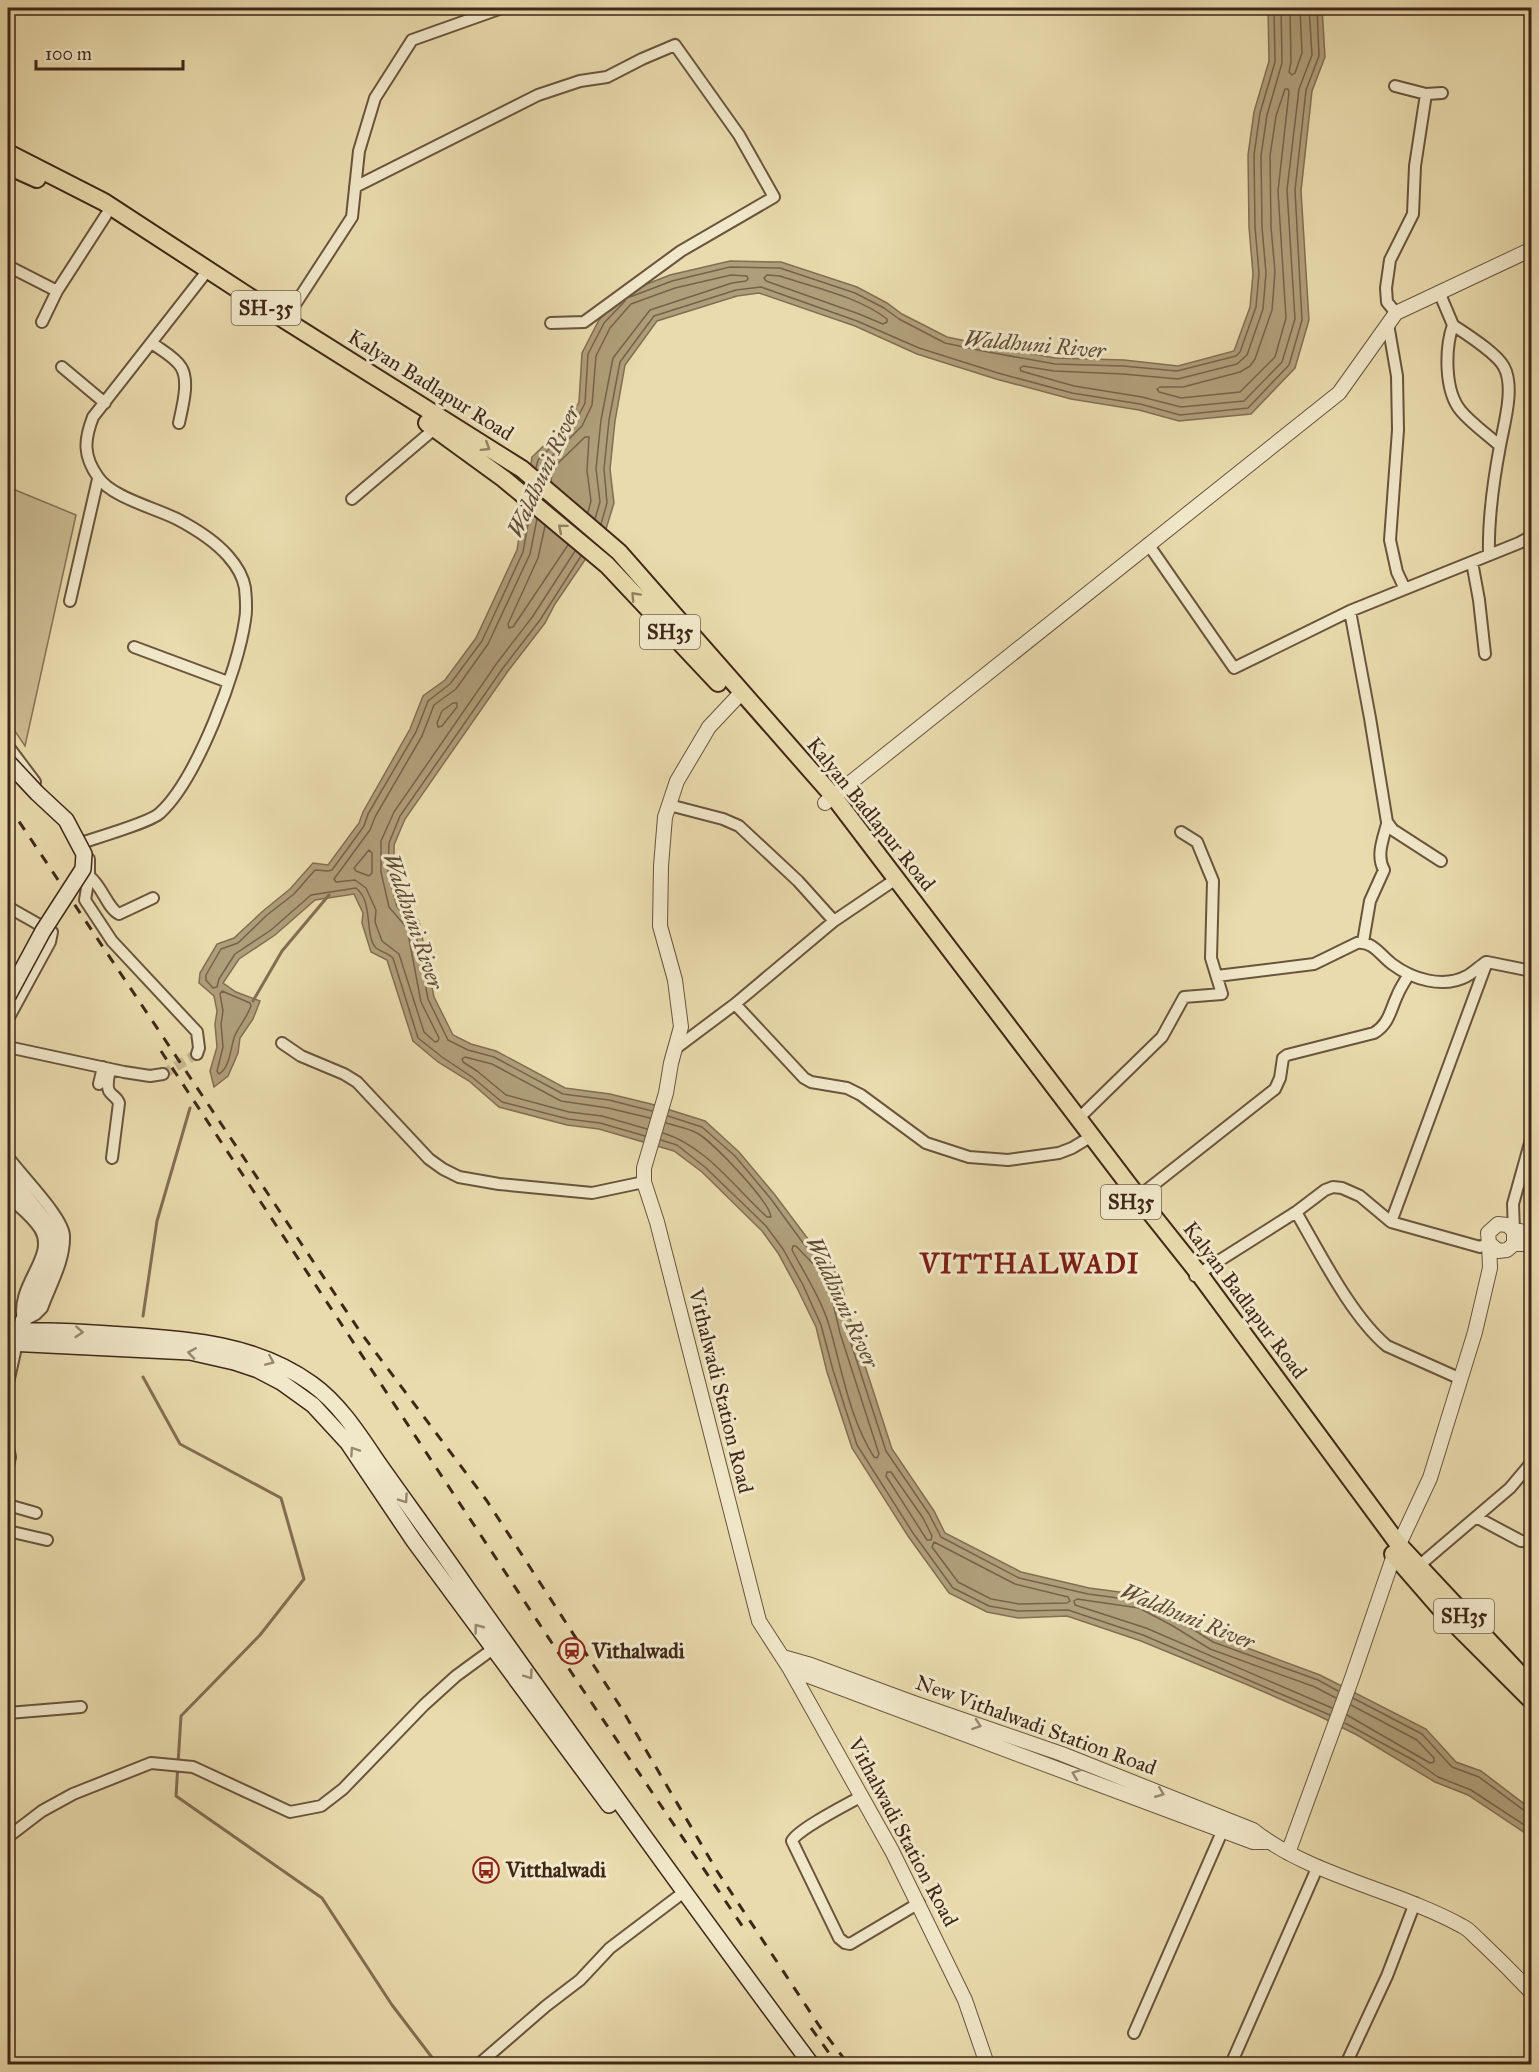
<svg xmlns="http://www.w3.org/2000/svg" width="1539" height="2072" viewBox="0 0 1539 2072" font-family="'IM FELL Great Primer',serif">
	<rect width="100%" height="100%" fill="#e9dbad"/>
	<filter id="stains"><feTurbulence type="fractalNoise" baseFrequency=".00333" numOctaves="4"/><feColorMatrix values="0 0 0 0 .2 0 0 0 0 .09 0 0 0 0 .02 0 0 0 .5 -.17"/></filter>
	<radialGradient id="worn" r=".72"><stop offset=".6" stop-color="#630" stop-opacity="0"/><stop offset="1" stop-color="#630" stop-opacity=".3"/></radialGradient>
	<path fill="#ccbc94" stroke="#867256" stroke-width="1.5" d="M8,487L76,515L25,746L8,721Z"/>
	<path fill="#af9e7a" stroke="#826e53" stroke-width="1.5" d="M1268,8H1322L1325,57L1312,91L1301,191L1309,320L1295,368L1251,414L1179,421L1139,410L1071,399L996,379L917,354L855,326L759,293L737,296L657,321L625,365L615,421L610,469L614,503L606,529L555,604L545,623L508,671L405,819L394,845V871L402,904L419,921L434,997L453,1035L471,1044L496,1051L565,1088L610,1094L651,1104L705,1121L739,1152L775,1195L808,1239L831,1263L843,1290L853,1329L892,1449L934,1511L945,1533L1021,1572L1089,1588L1142,1595L1180,1614L1215,1636L1320,1675L1426,1729L1456,1762L1481,1771L1531,1809V1837L1468,1795L1435,1782L1357,1735L1317,1715L1248,1685L1141,1641L1067,1616L1018,1618L987,1612L949,1593L908,1536L852,1448L827,1372L816,1327L797,1288L778,1253L762,1231L702,1172L674,1151L599,1129L567,1125L499,1107L469,1081L438,1062L413,1041L387,960L371,952L362,923L363,913L354,894L315,900L275,935L239,959L223,983L236,992L260,1001L253,1019L240,1038L238,1053L228,1076L214,1087L210,1071L217,1047L215,1024L217,1011L214,996L199,983L200,973L217,944L234,938L263,911L290,889L313,863L328,865L359,823L363,812L410,729L423,696L445,680L476,638L517,550L532,457L570,420L579,402L582,353L599,320L624,293L670,275L730,261L781,262L857,287L887,303L902,314L947,337L990,346L1055,358L1124,360L1178,366L1234,351L1250,307L1253,274L1249,227L1248,155L1254,112L1269,61Z"/>
	<g fill="none" stroke-linecap="round" stroke-linejoin="round">
		<path stroke="#776249" stroke-width="1.5" d="M1281,8L1282,63L1267,115L1261,156L1262,227L1266,273L1263,309L1247,355L1237,364L1178,379L1123,374L1054,371L1023,366L1020,368L1021,371L1074,386L1142,397L1181,407L1244,401L1282,362L1295,319L1287,190L1299,89L1312,55L1309,8
			M1290,8L1291,62L1289,72L1292,75L1295,73L1302,53L1300,8
			M1285,89H1288L1289,92L1278,191L1286,318L1275,357L1240,392L1181,398L1159,392L1157,389L1160,387H1183L1240,372L1250,366L1255,359L1272,310L1275,272L1271,227L1270,156L1276,116Z
			M767,275L780,276C815,288 857,296 887,319V322L883,324L859,314L766,281L764,278Z
			M630,297L672,281L730,267L780,268L855,293L884,308L899,319L945,343L988,352L1055,364L1123,366L1177,371L1236,356L1240,352L1256,307L1259,273L1255,227L1254,155L1260,113L1275,62L1274,8
			M536,468L538,460L575,423L585,403L588,354L604,323L625,301
			M543,474L545,463L582,426L592,405L596,356L610,328L631,304L675,288L731,275L747,276L748,279L746,281L732,283L650,310L613,358L601,420L596,469L600,502L595,519
			M551,481L553,468L585,437H589L587,471L591,501L588,512
			M530,513L523,552L482,641L450,684L428,701L416,732L368,814L364,826L332,870L328,871L315,870L294,894L267,915L238,943L221,949L206,975V980L213,988L217,987L219,979L235,954L271,930L311,895L356,888C374,902 364,935 376,948C381,952 388,953 393,958L418,1038L442,1057L472,1077L502,1102L568,1119L600,1123L645,1136
			M537,519L530,554L488,644L456,689L434,705L422,736L375,817L370,830L334,879L336,882L355,880L366,888L376,910L375,922L382,941L399,954L424,1032L435,1042L438,1041L439,1038L421,1002L407,928L389,907L381,872V841L394,812L497,663L533,616L575,551
			M601,524L607,503L604,469L609,420L620,362L654,316L736,290L761,287L857,321L919,348L998,373L1072,393L1140,404L1180,415L1248,408L1289,365L1302,320L1295,190L1306,90L1319,56L1317,8
			M545,526L538,558L508,624L509,628L513,627L568,545
			M581,556L540,620L503,668L400,816L389,843L388,871L397,907L414,924L428,999L448,1040L468,1050L494,1057L563,1094L609,1100L652,1111
			M453,703H457V707L442,726L438,727L437,723L442,711Z
			M369,850L372,853V873L369,876L356,871L354,868Z
			M222,991L250,1003L251,1006C247,1017 240,1025 235,1035C230,1048 231,1066 219,1074L217,1071L223,1047L221,1024L223,1011L220,994Z
			M668,1116L702,1127L735,1156L771,1199L803,1243L826,1266L838,1292L847,1331L886,1451L929,1514L941,1537L1019,1578L1088,1594L1141,1601L1177,1619L1213,1642L1318,1680L1338,1691
			M647,1129L602,1116L569,1112L506,1095L477,1071L463,1062L462,1059L465,1057L492,1064L561,1101L608,1108L650,1118
			M663,1133C706,1146 735,1188 767,1217H771C770,1202 712,1141 697,1133C688,1128 676,1126 666,1123
			M661,1140L677,1145L706,1168L766,1226L783,1249L803,1285L821,1325L833,1370L857,1445L913,1533L953,1588L989,1606L1018,1611L1068,1610L1143,1635L1330,1715
			M793,1246H796L819,1270L831,1295L840,1333L879,1454L877,1458L874,1457C849,1418 842,1369 829,1325C821,1299 805,1274 792,1250Z
			M887,1472H891L923,1518L932,1536L931,1540H927L886,1476Z
			M934,1542L1015,1584L1068,1597L1070,1601L1067,1603L1019,1604L991,1599L958,1582L932,1547Z
			M1353,1698L1422,1734L1452,1767L1479,1777L1526,1812L1532,1813
			M1332,1708L1146,1628L1075,1605L1074,1601L1077,1599L1139,1608L1173,1626L1210,1649L1315,1687L1336,1698
			M1347,1715L1430,1763L1434,1762V1758L1417,1740L1351,1705
			M1345,1723L1415,1761L1438,1777L1471,1790L1532,1830"/>
		<path stroke="#826e53" stroke-width="3" d="M253,1001L282,951L329,895
			M143,1316L157,1221L190,1108
			M143,1377L180,1444L281,1498L304,1579L260,1635L181,1716L176,1796L322,1898L392,2005L437,2064"/>
		<path stroke="#c7b78f" stroke-width="10" stroke-dasharray="10 5" stroke-linecap="butt" d="M163,1074L197,1054"/>
		<g stroke="#6a543d" stroke-width="14">
			<path id="minor" d="M1395,86L1426,94
				M355,187L538,95L580,81L607,77L642,59L675,45L739,135L774,197L681,251L584,322L551,323
				M8,266L57,291
				M1439,292L1453,325C1445,348 1444,391 1461,411C1472,424 1488,435 1500,446C1493,483 1488,518 1489,555
				M1396,313L1387,302L1386,288L1390,260L1413,214L1415,166L1426,94L1442,93
				M285,320L352,217L359,151L375,98L412,40L502,8
				M42,322L57,291L106,215
				M1388,324L1397,376L1398,430L1390,540L1397,572L1405,589
				M1453,325C1466,334 1497,353 1504,367C1515,387 1504,424 1500,446
				M152,343C161,350 175,357 181,367C190,381 182,408 179,423
				M62,367L105,403
				M352,499L439,425
				M1148,544L1234,668L1350,611L1519,543L1532,536
				M1472,562L1479,600L1485,654
				M70,601L98,479
				M1350,611L1370,718L1387,822L1393,830L1441,861
				M134,647L228,682
				M8,746L35,782
				M669,805L723,819L739,826L798,881L834,921
				M84,842C99,837 151,822 160,813C197,779 238,670 245,620C247,610 246,598 245,588C243,576 236,565 228,556C214,540 196,529 177,519C155,508 111,497 98,477C83,456 84,440 93,417L208,270
				M89,859V876L85,900L112,941L197,1032L199,1048L197,1054
				M89,876C103,887 107,908 119,914L153,898
				M8,907L52,932L50,942L8,1019
				M1363,942L1370,901L1384,870C1376,856 1383,839 1387,824
				M1217,976L1314,964L1357,943C1373,941 1380,955 1392,964C1412,979 1443,989 1467,976C1474,972 1480,966 1486,962
				M735,1004L804,1078L811,1082L847,1088L861,1095L926,1143L969,1157L1008,1160L1059,1153L1072,1148L1092,1136
				M282,1043L301,1056L344,1074L357,1082L429,1159L443,1169L459,1177L499,1184L592,1193L644,1182
				M8,1047L124,1072L150,1076L163,1074
				M675,1049L735,1004L834,921L896,879
				M110,1069C109,1075 106,1085 109,1091C112,1096 117,1097 119,1103L112,1158
				M99,1084L103,1067
				M1079,1118L1162,1037L1184,997L1222,994L1211,958L1213,881L1197,842L1181,832
				M8,1157C20,1174 64,1218 64,1236C65,1260 50,1286 42,1308L36,1314L23,1321C15,1284 57,1257 40,1229C33,1217 18,1206 8,1196
				M1138,1197L1275,1089L1280,1078L1283,1058L1287,1055L1374,1033C1389,1024 1390,1011 1397,996C1400,988 1405,981 1409,974
				M1296,1212C1320,1253 1351,1316 1387,1346L1461,1379
				M1391,1222L1487,962L1532,971
				M1514,1231L1513,1204L1532,1136
				M1195,1276L1296,1212L1325,1190L1333,1187L1342,1188L1360,1196L1391,1222L1480,1247L1489,1243
				M8,1383L17,1343
				M8,1447L10,1457L8,1466
				M8,1505L36,1513
				M1476,1517L1521,1541H1532
				M8,1531L47,1540
				M1414,1570L1510,1488L1532,1462
				M8,1713L81,1707
				M862,1796C848,1804 798,1829 792,1841L839,1938L845,1943L850,1944L919,1903
				M8,1837L42,1811L73,1794L151,1763L193,1767L290,1812L321,1806L343,1789L424,1705L456,1676L497,1646
				M1134,2033L1225,1825
				M313,2064H314
				M479,2064L546,2006L580,1980L610,1948L684,1892
				M1231,2064L1318,1866
				M1346,2064L1387,1976L1415,1903"/>
		</g>
		<g stroke="#6a543d" stroke-width="16">
			<path id="tertiary" d="M741,693L709,727L677,781L665,817L661,866L660,926L675,980L681,1027L671,1063L666,1093L644,1168V1182L657,1222L759,1621L790,1669L892,1851L965,2000L987,2064
				M825,803L1339,393L1396,313L1532,249
				M1514,1231H1520L1532,1235
				M1514,1244V1231L1507,1225L1498,1224L1488,1233L1489,1243L1498,1251L1507,1250L1514,1244H1532
				M783,1657L811,1665L914,1703L1062,1754L1253,1830C1311,1876 1397,1890 1462,1926C1469,1929 1474,1936 1480,1941C1498,1958 1515,1975 1532,1993
				M790,1669L1253,1842H1269
				M1288,1853L1352,1678L1394,1555L1430,1478L1475,1332L1490,1268L1489,1243"/>
		</g>
		<g stroke="#3f2718" stroke-width="18">
			<path id="secondary" d="M8,1175L52,1231L56,1240L50,1259L23,1321L19,1338
				M8,1331C46,1330 85,1332 124,1335C190,1339 257,1344 312,1384C340,1404 360,1436 379,1464C408,1505 438,1546 467,1588C580,1748 694,1907 811,2064
				M8,1343L190,1352L234,1362L258,1370L281,1382L313,1405L348,1443L414,1541L609,1805"/>
		</g>
		<g stroke="#3f2718" stroke-width="20">
			<path id="primary" d="M8,153L104,202L285,320L522,469L619,552L834,797L1138,1197L1200,1275L1399,1545L1532,1687
				M8,166L37,179
				M427,423L504,479L607,565L718,683
				M1393,1554L1446,1615L1532,1701"/>
		</g>
		<use href="#minor" stroke="#f1e8ca" stroke-width="10"/>
		<use href="#tertiary" stroke="#f1e8ca" stroke-width="14"/>
		<use href="#secondary" stroke="#f1e8ca" stroke-width="15"/>
		<use href="#primary" stroke="#e9dbad" stroke-width="16"/>
		<path stroke="#3f2718" stroke-width="3" stroke-dasharray="10 10" stroke-linecap="butt" d="M8,805L361,1333L487,1501L620,1706L717,1871L820,2027L848,2064
			M161,1051L581,1687L747,1933
			M811,2028L837,2064"/>
		<g stroke="#3f2718" stroke-width="18" stroke-linecap="butt">
			<path id="secondary-bridge" d="M8,762L37,793L66,820L84,854L83,869L43,931L8,996"/>
		</g>
		<use href="#secondary-bridge" stroke="#f1e8ca" stroke-width="15"/>
	</g>
	<defs><path id="oneway-chevron" d="M-2-3.5L2.5 0L-2 3.5" fill="none" stroke-width="1.6" stroke-linecap="round" stroke-linejoin="round" transform="scale(1.5)"/></defs>
	<g stroke="#948162">
		<use href="#oneway-chevron" transform="translate(486 447) rotate(32)"/>
		<use href="#oneway-chevron" transform="translate(562 528) rotate(-140)"/>
		<use href="#oneway-chevron" transform="translate(635 596) rotate(-133)"/>
	</g>
	<g stroke="#988871">
		<use href="#oneway-chevron" transform="translate(79 1332) rotate(4)"/>
		<use href="#oneway-chevron" transform="translate(192 1353) rotate(-171)"/>
		<use href="#oneway-chevron" transform="translate(270 1361) rotate(23)"/>
		<use href="#oneway-chevron" transform="translate(354 1451) rotate(-124)"/>
		<use href="#oneway-chevron" transform="translate(404 1499) rotate(55)"/>
		<use href="#oneway-chevron" transform="translate(478 1628) rotate(-127)"/>
		<use href="#oneway-chevron" transform="translate(529 1675) rotate(54)"/>
		<use href="#oneway-chevron" transform="translate(977 1725) rotate(19)"/>
		<use href="#oneway-chevron" transform="translate(1076 1774) rotate(-159)"/>
		<use href="#oneway-chevron" transform="translate(1160 1793) rotate(22)"/>
	</g>
	<defs>
		<g id="station-ring" transform="scale(1.35)"><circle r="9.5" fill="#f1e8ca" stroke="#8f2418" stroke-width="1.5"/><path d="M-3-6H3Q5-6 5-4V2Q5 4 3 4L4.5 6H3L1.5 4h-3L-3 6H-4.5L-3 4Q-5 4-5 2V-4Q-5-6-3-6ZM-3.5-4v3h7v-3ZM-3.5 1v1.5H-2V1ZM2 1v1.5H3.5V1Z" fill="#8f2418"/></g>
		<g id="bus-ring" transform="scale(1.35)"><circle r="9.5" fill="#f1e8ca" stroke="#8f2418" stroke-width="1.5"/><path d="M-5-6H5V4H4V6H2V4H-2V6H-4V4H-5ZM-3.5-4V0h7V-4ZM-3.5 1.2v1.5H-2V1.2ZM2 1.2v1.5H3.5V1.2Z" fill="#8f2418"/></g>
	</defs>
	<g fill-rule="evenodd">
		<use href="#station-ring" x="572" y="1651"/>
		<use href="#bus-ring" x="486" y="1870"/>
	</g>
	<g text-anchor="middle" stroke-width="6" stroke-linejoin="round" paint-order="stroke">
		<g fill="#f1e8ca" stroke="#74614d" stroke-width="1.5">
			<rect x="231.5" y="291" width="69" height="34" rx="4.5"/>
			<rect x="640" y="615" width="60" height="34" rx="4.5"/>
			<rect x="1101" y="1185" width="60" height="34" rx="4.5"/>
			<rect x="1434" y="1599" width="60" height="34" rx="4.5"/>
		</g>
		<g font-size="20" font-weight="bold" fill="#3f2718">
			<text x="266" y="315">SH-35</text>
			<text x="670" y="639">SH35</text>
			<text x="1131" y="1209">SH35</text>
			<text x="1464" y="1623">SH35</text>
		</g>
		<g font-size="21" fill="#3f2718" stroke="#f1e8ca">
			<text transform="translate(431 385) rotate(32)" y="7">Kalyan Badlapur Road</text>
			<text transform="translate(871 814) rotate(51)" y="7">Kalyan Badlapur Road</text>
			<text transform="translate(1245 1300) rotate(53)" y="7">Kalyan Badlapur Road</text>
			<text transform="translate(721 1391) rotate(76)" y="7">Vithalwadi Station Road</text>
			<text transform="translate(1036 1725) rotate(20)" y="7">New Vithalwadi Station Road</text>
			<text transform="translate(903 1832) rotate(62)" y="7">Vithalwadi Station Road</text>
		</g>
		<g font-size="21" font-weight="bold" fill="#3f2718" stroke="#f1e8ca" text-anchor="start">
			<text x="592" y="1658">Vithalwadi</text>
			<text x="506" y="1877">Vitthalwadi</text>
		</g>
		<g font-size="22" font-style="italic" fill="#614b35" stroke="#f1e8ca">
			<text transform="translate(1035 344) rotate(5)" y="8">Waldhuni River</text>
			<text transform="translate(543 471) rotate(-65)" y="8">Waldhuni River</text>
			<text transform="translate(414 921) rotate(71)" y="8">Waldhuni River</text>
			<text transform="translate(843 1302) rotate(65)" y="8">Waldhuni River</text>
			<text transform="translate(1188 1616) rotate(22)" y="8">Waldhuni River</text>
		</g>
		<g font-size="27" font-weight="bold" letter-spacing="1.5" fill="#7a1f14" stroke="#f1e8ca">
			<text x="1030" y="1273">VITTHALWADI</text>
		</g>
	</g>
	<rect width="1539" height="2072" fill="none" stroke="#e9dbad" stroke-width="30"/>
	<rect x="9" y="9" width="1521" height="2054" fill="none" stroke="#3f2718" stroke-width="3"/>
	<rect x="15" y="15" width="1509" height="2042" fill="none" stroke="#3f2718" stroke-width="1.5"/>
	<path d="M36 60v9h147v-9" fill="none" stroke="#3f2718" stroke-width="3"/>
	<text x="45" y="60" font-size="18" fill="#3f2718" stroke="#f1e8ca" stroke-width="4.5" paint-order="stroke">100 m</text>
	<rect width="100%" height="100%" filter="url(#stains)"/>
	<rect width="100%" height="100%" fill="url(#worn)"/>
</svg>
